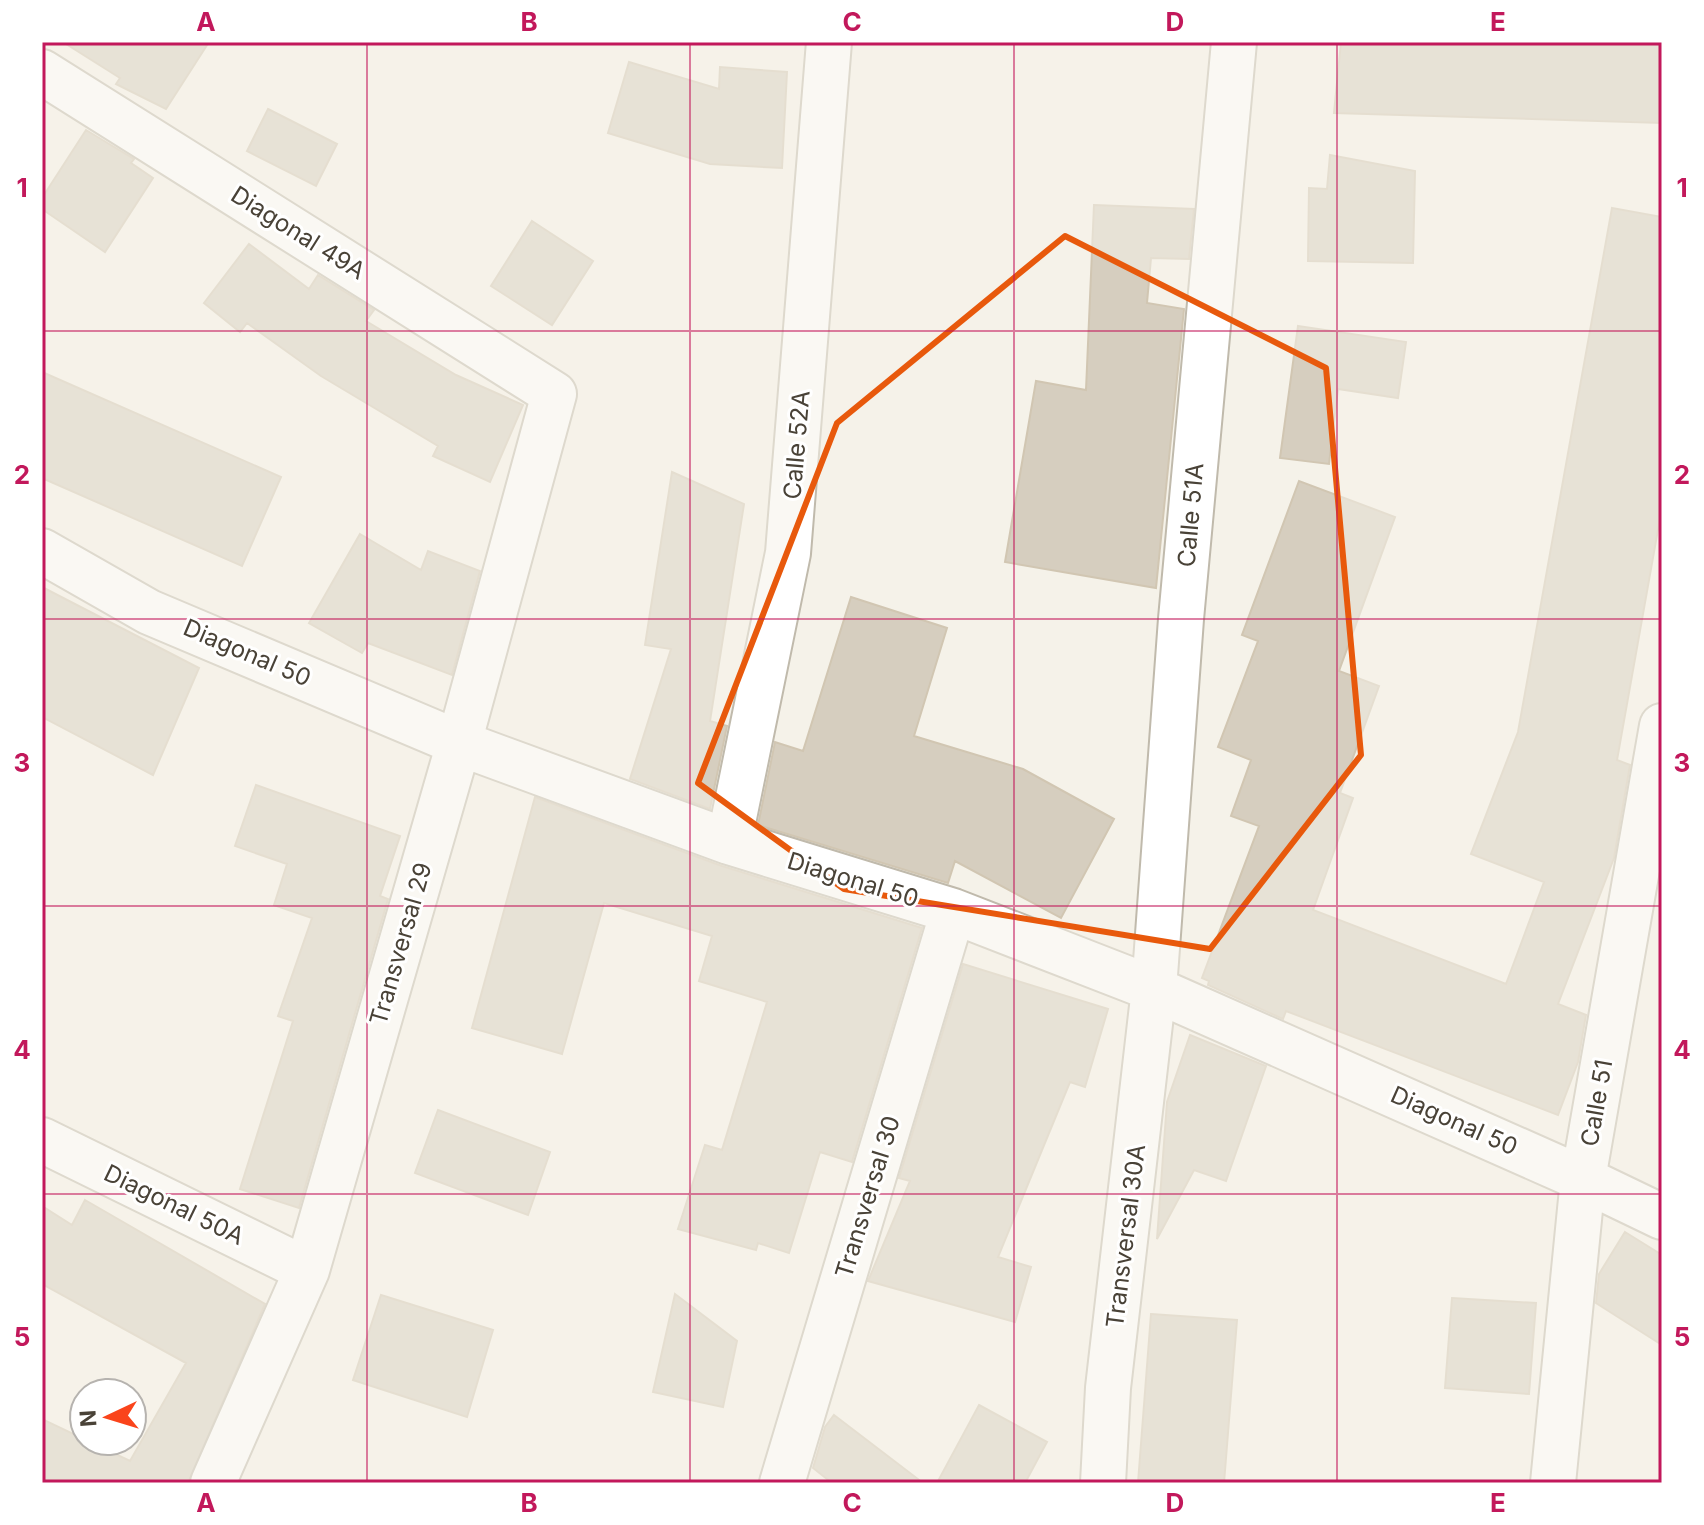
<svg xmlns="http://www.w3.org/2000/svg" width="1704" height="1525" viewBox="0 0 1704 1525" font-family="Inter,sans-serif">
	<rect width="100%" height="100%" fill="#f5f2e9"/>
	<path fill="#d6cebf" stroke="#d1c6b2" stroke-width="2" d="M63,42H209L166,109L116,84L120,78Z
		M1341,42H1662V123L1334,113Z
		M629,62L719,89L720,67L787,72L782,168L710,164L608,133Z
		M268,109L337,144L316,186L247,151Z
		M86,130L134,159L131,163L153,178L105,252L42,209V198Z
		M1330,155L1415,171L1413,263L1308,261L1309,188L1327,189Z
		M1094,205L1194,209L1189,259L1151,258L1147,303L1184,309L1156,588L1005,562L1036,381L1086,390Z
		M1612,208L1662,217V507L1617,760L1630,765L1614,858L1558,1004L1586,1015L1578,1062L1558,1115L1286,1011L1283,1019L1208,985L1209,981L1202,978L1259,826L1231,816L1251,760L1218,747L1258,641L1242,635L1299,481L1395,517L1339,671L1379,686L1340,793L1353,798L1313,910L1506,984L1544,882L1471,854L1518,732Z
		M532,221L593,261L552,325L491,286Z
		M249,244L309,289L318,275L374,310L366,321L456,375L523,405L490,482L433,456L438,446L321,376L247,323L240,332L204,303Z
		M1298,326L1406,342L1398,398L1338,389L1329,464L1280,458Z
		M42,372L281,477L242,566L42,478Z
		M672,472L744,504L710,721L727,726L710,809L630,779L671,649L645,645Z
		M360,534L421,570L428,551L480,571L452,675L368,643L362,653L309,623Z
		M42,587L199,668L153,775L42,717Z
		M851,597L947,628L914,736L1023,769L1114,819L1061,918L955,861L948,883L758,825L775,742L803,751Z
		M256,785L400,836L380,896L388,899L299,1208L240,1189L293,1021L278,1016L312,918L274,905L287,864L235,846Z
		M535,797L722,866L922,928L852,1162L820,1152L789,1253L758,1243L756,1250L678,1229L705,1145L722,1150L767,1002L699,981L712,936L604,903L562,1054L472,1028Z
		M963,964L1108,1009L1085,1087L1070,1082L998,1257L1031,1267L1015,1322L868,1281L910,1181L899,1178Z
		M1190,1035L1266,1066L1226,1181L1194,1170L1157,1239L1167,1102Z
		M438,1110L550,1152L528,1215L415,1173Z
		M85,1200L265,1304L188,1483H42V1419L130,1461L186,1363L42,1284V1206L72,1225Z
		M1625,1232L1662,1255V1345L1596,1303L1599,1274Z
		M675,1294L737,1341L723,1407L653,1392Z
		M381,1295L493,1330L467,1417L353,1380Z
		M1452,1298L1536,1303L1529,1394L1445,1388Z
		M1151,1314L1237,1320L1224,1483H1138Z
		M979,1405L1047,1442L1025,1483H937Z
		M834,1415L923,1483H832L813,1468L825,1427Z"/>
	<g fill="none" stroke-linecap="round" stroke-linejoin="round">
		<g stroke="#c0baac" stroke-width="48">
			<path id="street" d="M42,72L554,394L459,743L307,1270L213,1483
				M42,551L149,612L459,743L729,842L953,911L1154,989L1583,1179L1662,1217
				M729,842L788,553L829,42
				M42,1140L307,1270
				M782,1483L953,911
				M1103,1483L1108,1388L1154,989L1181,619L1234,42
				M1553,1483L1583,1179L1662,726"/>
		</g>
		<use href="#street" stroke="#fff" stroke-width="44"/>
	</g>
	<path d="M0 0H1704V1525H0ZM1065,236L1326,368L1361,755L1210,949L844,889L698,783L837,423Z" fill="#f5f2e9" fill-opacity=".55" fill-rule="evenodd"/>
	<path fill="none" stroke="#e8590c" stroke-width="6" stroke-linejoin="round" d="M1065,236L1326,368L1361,755L1210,949L844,889L698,783L837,423Z"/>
	<path fill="none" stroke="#c2185b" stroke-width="2" stroke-opacity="0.55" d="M367,42V1483M690,42V1483M1014,42V1483M1337,42V1483M42,331H1662M42,619H1662M42,906H1662M42,1194H1662"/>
	<g text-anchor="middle" stroke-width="6" stroke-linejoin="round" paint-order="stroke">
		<g font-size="24" fill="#494237" stroke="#fff">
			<text transform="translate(298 233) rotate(32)" y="8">Diagonal 49A</text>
			<text transform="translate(797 445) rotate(-85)" y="8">Calle 52A</text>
			<text transform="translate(1191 515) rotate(-85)" y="8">Calle 51A</text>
			<text transform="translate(247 653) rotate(23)" y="8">Diagonal 50</text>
			<text transform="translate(853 880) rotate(17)" y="8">Diagonal 50</text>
			<text transform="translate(401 944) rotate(-74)" y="8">Transversal 29</text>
			<text transform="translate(1597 1103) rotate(-80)" y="8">Calle 51</text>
			<text transform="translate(1454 1121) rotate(24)" y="8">Diagonal 50</text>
			<text transform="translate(868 1197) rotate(-73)" y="8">Transversal 30</text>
			<text transform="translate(174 1205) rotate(26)" y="8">Diagonal 50A</text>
			<text transform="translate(1126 1236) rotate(-83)" y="8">Transversal 30A</text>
		</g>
	</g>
	<rect width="1704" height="1525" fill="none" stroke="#ffffff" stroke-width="88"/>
	<g transform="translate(108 1417) rotate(266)"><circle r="38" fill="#ffffff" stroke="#b6b3af" stroke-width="2"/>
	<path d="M0-6L14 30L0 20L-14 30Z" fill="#fa441b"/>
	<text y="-12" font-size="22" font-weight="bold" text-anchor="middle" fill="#494237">N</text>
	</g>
	<rect x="44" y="44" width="1616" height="1437" fill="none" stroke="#c2185b" stroke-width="3"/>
	<g font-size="26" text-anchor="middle" font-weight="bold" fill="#c2185b">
		<text x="206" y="31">A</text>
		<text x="529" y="31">B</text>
		<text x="852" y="31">C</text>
		<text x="1175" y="31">D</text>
		<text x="1498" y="31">E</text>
		<text x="22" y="197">1</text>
		<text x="1682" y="197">1</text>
		<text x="22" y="484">2</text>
		<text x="1682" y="484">2</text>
		<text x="22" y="772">3</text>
		<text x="1682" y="772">3</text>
		<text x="22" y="1059">4</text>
		<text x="1682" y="1059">4</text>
		<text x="22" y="1346">5</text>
		<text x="1682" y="1346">5</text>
		<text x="206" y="1512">A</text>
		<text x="529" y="1512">B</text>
		<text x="852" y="1512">C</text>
		<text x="1175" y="1512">D</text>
		<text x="1498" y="1512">E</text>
	</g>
</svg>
